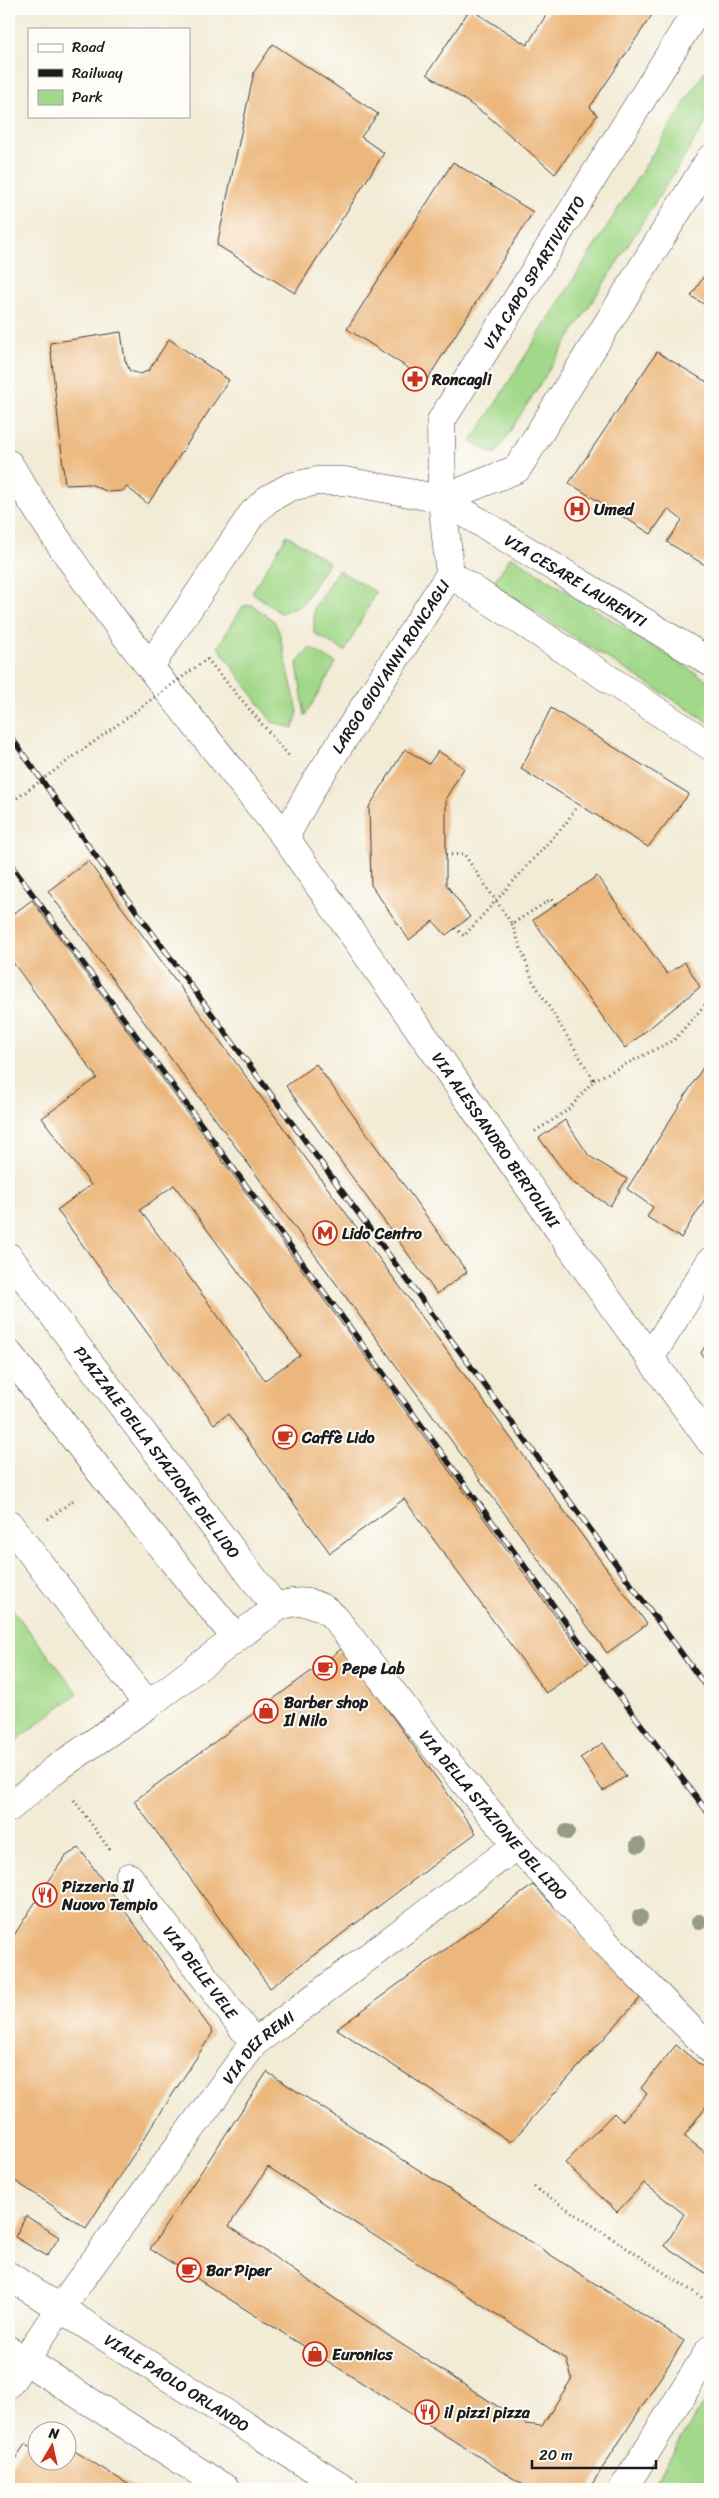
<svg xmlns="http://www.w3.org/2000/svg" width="719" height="2498" viewBox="0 0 719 2498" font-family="Sriracha,sans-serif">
	<rect width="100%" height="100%" fill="#fdfcf7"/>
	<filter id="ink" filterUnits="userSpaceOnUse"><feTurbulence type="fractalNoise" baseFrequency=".02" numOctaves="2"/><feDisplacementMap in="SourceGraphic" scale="10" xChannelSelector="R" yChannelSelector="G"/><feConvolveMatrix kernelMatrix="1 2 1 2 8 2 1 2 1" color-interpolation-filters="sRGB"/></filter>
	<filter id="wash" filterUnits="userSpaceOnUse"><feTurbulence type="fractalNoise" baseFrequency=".0096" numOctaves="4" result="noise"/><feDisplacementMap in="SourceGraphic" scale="20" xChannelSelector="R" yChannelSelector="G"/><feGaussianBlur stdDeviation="1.12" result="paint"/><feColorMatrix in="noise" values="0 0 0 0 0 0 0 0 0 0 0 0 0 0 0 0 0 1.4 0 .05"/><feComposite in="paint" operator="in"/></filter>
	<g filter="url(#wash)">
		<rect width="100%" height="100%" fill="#f2ebd5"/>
		<path fill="#a2d889" stroke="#5f7a52" d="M710,63V116L495,455L471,442Z
			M287,535L329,562L301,606L280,613L252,592Z
			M511,556L710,682V723L492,585Z
			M338,570L376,592L345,651L314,633V608Z
			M252,605L274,621L279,632L298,712L293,728L272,722L218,647L243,606Z
			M310,648L336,663L305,716L297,663Z
			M9,1605L78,1693L9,1746Z
			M710,2393V2489H650Z"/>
		<g id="blocks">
			<path fill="#ecb77d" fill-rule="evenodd" d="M470,9L527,45L550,9H656L590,107L597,115L555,174L489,117L427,74Z
				M273,44L378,114L361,137L384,153L295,293L217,245L254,72Z
				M453,162L533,212L427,380L347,329Z
				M710,267V308L691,296Z
				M121,332L125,360L130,371L141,374L149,370L169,339L229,380L148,504L127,487L122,491L108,492L90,484L65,485L50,343Z
				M657,352L710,384V568L667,542L682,520L668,509L651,534L569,483Z
				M551,708L689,794L648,847L521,769Z
				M405,749L429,764L438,751L464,768L446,798V884L470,917L446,935L433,921L409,940L371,885L369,807Z
				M88,861L647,1624L607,1653L48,891Z
				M597,876L667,974L685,962L700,987L625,1048L533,920Z
				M32,900L589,1662L546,1693L404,1499L330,1553L228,1414L214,1424L57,1210L91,1185L42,1118L97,1078L9,957V917ZM174,1185L300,1355L265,1380L140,1210Z
				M707,1061L710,1063V1191L681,1238L647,1217L653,1207L627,1189Z
				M316,1064L467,1272L437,1294L286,1086Z
				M565,1120L589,1156L627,1179L610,1206L572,1182L539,1138Z
				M710,1338V1367L701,1353Z
				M343,1648L476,1833L270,1988L134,1801Z
				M603,1743L626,1776L603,1791L580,1758Z
				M79,1848L213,2032L86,2228L9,2177V1943L58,1867L66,1856Z
				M533,1885L641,1997L511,2142L337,2029Z
				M676,2045L710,2073V2101L684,2136L710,2156V2276L665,2246L684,2214L644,2183L617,2212L565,2163L614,2113L622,2121L647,2094L641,2088Z
				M267,2072L684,2341L589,2489H530L150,2249ZM268,2167L566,2359L572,2378L542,2426L525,2424L395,2340L229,2226Z
				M26,2216L59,2237L47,2256L15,2237Z
				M25,2444L38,2453V2460L50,2462L68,2460V2447L136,2489H9V2468Z"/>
		</g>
	</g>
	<g filter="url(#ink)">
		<use href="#blocks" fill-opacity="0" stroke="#3c3b38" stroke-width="1"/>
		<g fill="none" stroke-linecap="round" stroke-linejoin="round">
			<g stroke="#3c3b38" stroke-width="29">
				<g id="minor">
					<path id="s1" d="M9,464C88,597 189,716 285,837L313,786L450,574L442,499L441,421L698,9"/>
					<path d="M442,499L517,469L710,159"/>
					<path d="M450,574L710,746"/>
					<path id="s2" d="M150,666L252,514L268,499L290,487L317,481H345L442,499L710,662"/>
					<path id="s3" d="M285,837L601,1290L710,1441"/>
					<path id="s4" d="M9,1257L276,1608"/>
					<path d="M9,1354L105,1478L236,1638"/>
					<path d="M650,1358L710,1262"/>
					<path d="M9,1524L148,1705"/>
					<path id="s5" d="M9,1808L53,1771L148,1705L276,1608C297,1598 319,1601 335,1618L434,1746L517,1845L604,1941L710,2049"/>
					<path id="s6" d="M129,1877L254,2043"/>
					<path id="s7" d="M9,2276L345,2489"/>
					<path d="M9,2350L226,2489"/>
					<path id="s8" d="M9,2384L60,2308L254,2043L517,1845"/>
					<path d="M623,2489L710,2349"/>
				</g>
			</g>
			<path stroke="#3c3b38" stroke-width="3" stroke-dasharray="1 4" stroke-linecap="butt" d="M207,659L289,756
				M446,855L464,854L512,924L551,899L555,905
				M512,924L533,981L594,1080L568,1110L534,1132
				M455,928L464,936L566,823L577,806
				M594,1080L674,1040L710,999
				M48,1519L75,1499
				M74,1800L110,1850
				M534,2187L710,2303"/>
			<use href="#minor" stroke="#fff" stroke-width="28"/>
			<g stroke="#1c1c1c" stroke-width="5.5">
				<path id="rail" d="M9,734L95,855L710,1692
					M9,862L630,1710L710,1815"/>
			</g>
			<use href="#rail" stroke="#fdfcf7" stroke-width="4" stroke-dasharray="11" stroke-linecap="butt"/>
			<path stroke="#3c3b38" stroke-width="3" stroke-dasharray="1 4" stroke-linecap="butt" d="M9,804L207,659"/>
		</g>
		<g fill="#969d84">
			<circle cx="567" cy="1832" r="8"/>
			<circle cx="638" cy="1845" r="8"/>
			<circle cx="640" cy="1917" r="8"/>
			<circle cx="699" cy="1922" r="8"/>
		</g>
	</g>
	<defs>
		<g id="pharmacy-ring" transform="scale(1.25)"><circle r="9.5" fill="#fdfcf7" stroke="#c8321e" stroke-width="1.5"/><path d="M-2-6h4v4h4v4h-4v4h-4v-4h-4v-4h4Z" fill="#c8321e"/></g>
		<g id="hospital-ring" transform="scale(1.25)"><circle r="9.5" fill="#fdfcf7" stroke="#c8321e" stroke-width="1.5"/><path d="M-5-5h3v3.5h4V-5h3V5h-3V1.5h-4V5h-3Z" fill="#c8321e"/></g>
		<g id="metro-ring" transform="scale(1.25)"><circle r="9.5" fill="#fdfcf7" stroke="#c8321e" stroke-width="1.5"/><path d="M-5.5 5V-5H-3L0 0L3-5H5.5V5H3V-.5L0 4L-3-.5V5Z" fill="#c8321e"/></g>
		<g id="cafe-ring" transform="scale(1.25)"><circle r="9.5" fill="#fdfcf7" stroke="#c8321e" stroke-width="1.5"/><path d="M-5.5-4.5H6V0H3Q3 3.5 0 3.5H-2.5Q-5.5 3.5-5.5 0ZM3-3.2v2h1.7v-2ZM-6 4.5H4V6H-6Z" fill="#c8321e"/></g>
		<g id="shop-ring" transform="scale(1.25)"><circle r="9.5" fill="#fdfcf7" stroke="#c8321e" stroke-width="1.5"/><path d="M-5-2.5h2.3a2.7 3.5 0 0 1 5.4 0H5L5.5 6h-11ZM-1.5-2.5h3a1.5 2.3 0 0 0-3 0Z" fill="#c8321e"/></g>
		<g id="restaurant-ring" transform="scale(1.25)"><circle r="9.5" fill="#fdfcf7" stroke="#c8321e" stroke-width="1.5"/><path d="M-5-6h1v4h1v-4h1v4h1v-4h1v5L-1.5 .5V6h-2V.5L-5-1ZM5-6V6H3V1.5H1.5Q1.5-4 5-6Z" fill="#c8321e"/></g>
	</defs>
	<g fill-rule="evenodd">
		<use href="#pharmacy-ring" x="415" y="379"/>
		<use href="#hospital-ring" x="577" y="509"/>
		<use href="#metro-ring" x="325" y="1233"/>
		<use href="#cafe-ring" x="285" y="1437"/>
		<use href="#cafe-ring" x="325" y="1668"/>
		<use href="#shop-ring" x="266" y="1711"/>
		<use href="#restaurant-ring" x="45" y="1895"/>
		<use href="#cafe-ring" x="189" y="2270"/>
		<use href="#shop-ring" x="315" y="2354"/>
		<use href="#restaurant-ring" x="427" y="2412"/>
	</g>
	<g text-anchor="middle" stroke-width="4" stroke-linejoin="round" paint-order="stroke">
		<g font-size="16" fill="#1c1c1c" stroke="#fdfcf7">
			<text dy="6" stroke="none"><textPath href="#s1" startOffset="1104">VIA CAPO SPARTIVENTO</textPath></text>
			<text dy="6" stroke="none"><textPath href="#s2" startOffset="541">VIA CESARE LAURENTI</textPath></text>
			<text dy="6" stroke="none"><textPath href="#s1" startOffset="665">LARGO GIOVANNI RONCAGLI</textPath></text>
			<text dy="6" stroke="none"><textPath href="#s3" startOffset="369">VIA ALESSANDRO BERTOLINI</textPath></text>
			<text dy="6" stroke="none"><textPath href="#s4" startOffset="245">PIAZZALE DELLA STAZIONE DEL LIDO</textPath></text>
			<text dy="6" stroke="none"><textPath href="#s5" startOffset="651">VIA DELLA STAZIONE DEL LIDO</textPath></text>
			<text dy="6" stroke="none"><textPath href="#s6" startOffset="119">VIA DELLE VELE</textPath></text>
			<text dy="6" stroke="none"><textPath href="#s8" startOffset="420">VIA DEI REMI</textPath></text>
			<text dy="6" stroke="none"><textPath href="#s7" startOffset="199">VIALE PAOLO ORLANDO</textPath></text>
		</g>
		<g font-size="16" font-weight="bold" fill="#1c1c1c" stroke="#fdfcf7" text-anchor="start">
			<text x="432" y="385">Roncagli</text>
			<text x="594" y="515">Umed</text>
			<text x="342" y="1239">Lido Centro</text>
			<text x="302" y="1443">Caffè Lido</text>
			<text x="342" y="1674">Pepe Lab</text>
			<text x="284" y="1708">Barber shop<tspan x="284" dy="18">Il Nilo</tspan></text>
			<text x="62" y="1892">Pizzeria Il<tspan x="62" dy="18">Nuovo Tempio</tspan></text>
			<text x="206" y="2276">Bar Piper</text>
			<text x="332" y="2360">Euronics</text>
			<text x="444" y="2418">il pizzi pizza</text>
		</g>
	</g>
	<rect width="719" height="2498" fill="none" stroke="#fdfcf7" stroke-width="30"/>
	<rect x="28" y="28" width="162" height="90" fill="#fdfcf7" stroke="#a3a29f"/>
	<rect x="38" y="44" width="25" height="8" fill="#ffffff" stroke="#a3a29f"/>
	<text x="72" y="52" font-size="15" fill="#1c1c1c">Road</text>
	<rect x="38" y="69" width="25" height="8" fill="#1c1c1c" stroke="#a3a29f"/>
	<text x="72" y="78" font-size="15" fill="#1c1c1c">Railway</text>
	<rect x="38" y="90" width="25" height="15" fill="#a2d889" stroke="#a3a29f"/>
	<text x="72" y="102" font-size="15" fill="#1c1c1c">Park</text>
	<g transform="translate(52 2446) rotate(9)"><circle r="24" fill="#fdfcf7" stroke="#a3a29f"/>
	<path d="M0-4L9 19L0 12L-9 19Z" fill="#c8321e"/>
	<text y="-8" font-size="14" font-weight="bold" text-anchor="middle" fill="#1c1c1c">N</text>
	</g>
	<path d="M532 2460v8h124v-8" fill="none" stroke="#1c1c1c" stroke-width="2.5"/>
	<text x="539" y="2460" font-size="15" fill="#1c1c1c" stroke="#fdfcf7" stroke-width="4" paint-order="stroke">20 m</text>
</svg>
